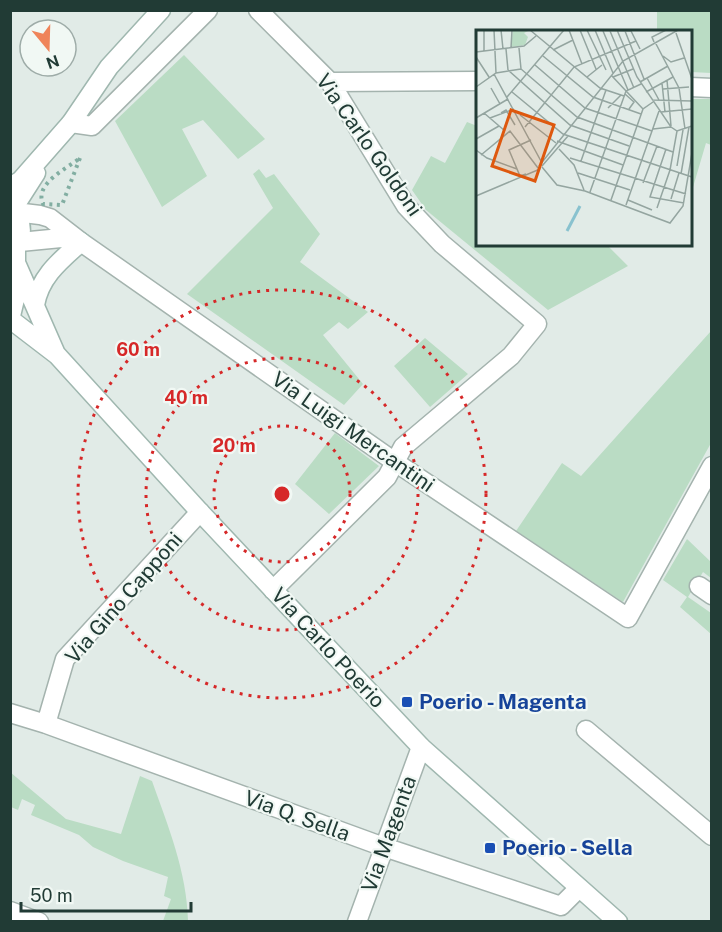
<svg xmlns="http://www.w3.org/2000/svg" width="722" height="932" viewBox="0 0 722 932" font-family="'Public Sans',sans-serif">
	<rect width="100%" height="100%" fill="#e1ebe7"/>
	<path fill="#badcc4" d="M657,11H711V73L691,72L690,32L657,31Z
		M184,55L265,139L238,159L203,120L182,129L207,176L162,207L115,121Z
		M690,99H712L711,145L706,143L691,194Z
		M467,122L477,126L478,244L607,245L628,266L548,310L426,210L412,190L431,156L445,163Z
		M259,169L266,178L274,174L320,234L300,262L368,312L348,329L339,322L323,335L363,384L344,405L187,294L273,208L253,174Z
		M711,331V443L623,602L516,531L562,463L581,476Z
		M425,338L468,374L430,407L394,366Z
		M335,433L379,466L329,514L295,484Z
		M687,539L711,562V578L703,572L688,597L711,613V634L680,607L687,597L663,580Z
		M10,772L66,819L121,834L140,776L152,781C168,826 187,872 188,921H163L171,899L164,896L168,877L123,861L93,847L79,835L31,815L35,805L22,799L18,810L11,807Z"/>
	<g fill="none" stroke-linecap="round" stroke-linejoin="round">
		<g stroke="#a4b3ae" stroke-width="21">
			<path id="street" d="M258,10L330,82L406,206L442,244L537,324L511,356L403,447L387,477L273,590
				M330,82L478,81
				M690,87L712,88
				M71,123L92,126L208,10
				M15,212L40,215L50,218L81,242L395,462L628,618L712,466
				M20,242L61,238L79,242
				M699,586L712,595
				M10,713L46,724L384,847L561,906L579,888
				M46,724L65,659L200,512
				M586,730L712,836
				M10,911L39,922
				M357,922L421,747"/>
		</g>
		<g stroke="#9fb7af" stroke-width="21">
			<path id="secondary" d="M10,187L21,180L71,123L109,67L161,10
				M10,207C25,221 24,240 10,254
				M13,209L36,173
				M17,265L56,354
				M35,305C40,276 61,260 81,242
				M10,319L57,355L200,512L421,747L618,922
				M10,320L16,295V249"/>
		</g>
		<path stroke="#82aea2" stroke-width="4" stroke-dasharray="3 4.5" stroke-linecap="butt" d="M80,158L62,205L43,204C34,184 66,169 80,158Z"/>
		<use href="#street" stroke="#fff" stroke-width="18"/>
		<use href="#secondary" stroke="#fff" stroke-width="18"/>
	</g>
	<g fill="none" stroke="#d62828" stroke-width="3" stroke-dasharray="3 6">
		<circle cx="282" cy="494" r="68"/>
		<circle cx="282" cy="494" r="136"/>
		<circle cx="282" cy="494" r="204"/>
	</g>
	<g fill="#1a4fb4" stroke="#f1f8f4" stroke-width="2">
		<rect x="401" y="696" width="12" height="12" rx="3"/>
		<rect x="484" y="842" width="12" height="12" rx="3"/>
	</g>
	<g text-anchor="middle" stroke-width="4.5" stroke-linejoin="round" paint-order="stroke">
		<g font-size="21" fill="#213b35" stroke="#f1f8f4">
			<text transform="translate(369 145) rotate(55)" y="7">Via Carlo Goldoni</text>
			<text transform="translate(353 432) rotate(35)" y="7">Via Luigi Mercantini</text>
			<text transform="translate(124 598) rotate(-49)" y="7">Via Gino Capponi</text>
			<text transform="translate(328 648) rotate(47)" y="7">Via Carlo Poerio</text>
			<text transform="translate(297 816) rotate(20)" y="7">Via Q. Sella</text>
			<text transform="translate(389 834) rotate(-70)" y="7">Via Magenta</text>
		</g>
		<g font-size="21" font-weight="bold" fill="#164399" stroke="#f1f8f4" text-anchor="start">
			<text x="419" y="709">Poerio - Magenta</text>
			<text x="502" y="855">Poerio - Sella</text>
		</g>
	</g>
	<g transform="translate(476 30)">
		<rect width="216" height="216" fill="#e1ebe7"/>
		<path d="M37,0L52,1L48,3L52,7L49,15L35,17Z" fill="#badcc4"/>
		<path fill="none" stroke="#89c2cf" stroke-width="3" d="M91,201L104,176"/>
		<path fill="none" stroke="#94a5a0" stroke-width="1.5" d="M18,0L20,43M25,0L27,19M54,0L124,58L148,66M93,0L106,34M104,0L120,39M109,0L155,1L164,19M111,0L130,40M119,0L137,43M141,0L161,47L195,97L201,101L216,96M127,1L152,60M134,1L158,58M149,1L168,49M200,3L216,49M178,12L176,7L190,0M179,12L203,58L209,99M35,18L36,0M43,18L45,39L101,87L197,122M30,19L32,40M77,20L97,10M8,21V0M0,22L48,16L60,6M67,26L117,67L165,84M187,26L195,32L208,28M0,27L13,47M59,35L109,78L176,101M32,40L94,95L153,116M18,44L66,133M135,45L167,79M111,47L126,35M137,47L157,39M171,48L183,70M191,50L195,96M164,52L192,36M186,53L189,82M0,57L20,43L45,39M15,58L24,74M187,59L213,57M36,62L87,104L216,147M170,62L197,47M149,64L158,72L153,79M31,67L88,0M176,70L216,71M132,78L145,65M185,82L216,79M8,83L29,101M25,83L30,80L39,95M44,85L80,113M0,88L32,69M14,88L38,79M49,97L98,37L160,11M177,99L195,97M0,109L23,96M81,111L147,135M83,119L98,135L108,160M190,119L174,167L208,173M0,120L11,128L41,139M5,125L34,101L62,138M94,128L210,164M105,131L130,60M63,136L147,31L202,0M66,136L92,106M201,136L207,100M66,137L81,155L109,161L194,193L207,176L216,123M102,143L154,160M50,144L44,146L33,120L55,110M205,144L213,97M167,153L181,116M114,162L150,61L165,54M0,166L64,139M195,169L203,143M135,170L167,79L177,72M152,170L176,180M150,175L183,81M181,178L194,140L201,101M189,216H208"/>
		<path fill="#de580e" fill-opacity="0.15" stroke="#de580e" stroke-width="3" d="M35,80L78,95L59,151L16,136Z"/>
		<rect width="216" height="216" fill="none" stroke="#213b35" stroke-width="3"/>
	</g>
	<circle cx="282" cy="494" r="9" fill="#d62828" stroke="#f1f8f4" stroke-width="3"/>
	<g font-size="18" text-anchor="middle" font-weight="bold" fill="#d62828" stroke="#f1f8f4" stroke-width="4.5" stroke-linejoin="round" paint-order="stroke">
		<text x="138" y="356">60 m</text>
		<text x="186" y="404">40 m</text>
		<text x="234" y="452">20 m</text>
	</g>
	<rect width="722" height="932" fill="none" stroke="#213b35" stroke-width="24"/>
	<g transform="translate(48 48) rotate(161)"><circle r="28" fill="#f1f8f4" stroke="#9eaca8" stroke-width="1.5"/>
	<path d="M0-4.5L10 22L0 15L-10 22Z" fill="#ef845a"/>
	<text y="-9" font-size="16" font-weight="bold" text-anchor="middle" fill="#213b35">N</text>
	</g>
	<path d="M21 902v9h170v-9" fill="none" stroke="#213b35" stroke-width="3"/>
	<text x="30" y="902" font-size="18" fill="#213b35" stroke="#f1f8f4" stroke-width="4.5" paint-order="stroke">50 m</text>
</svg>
